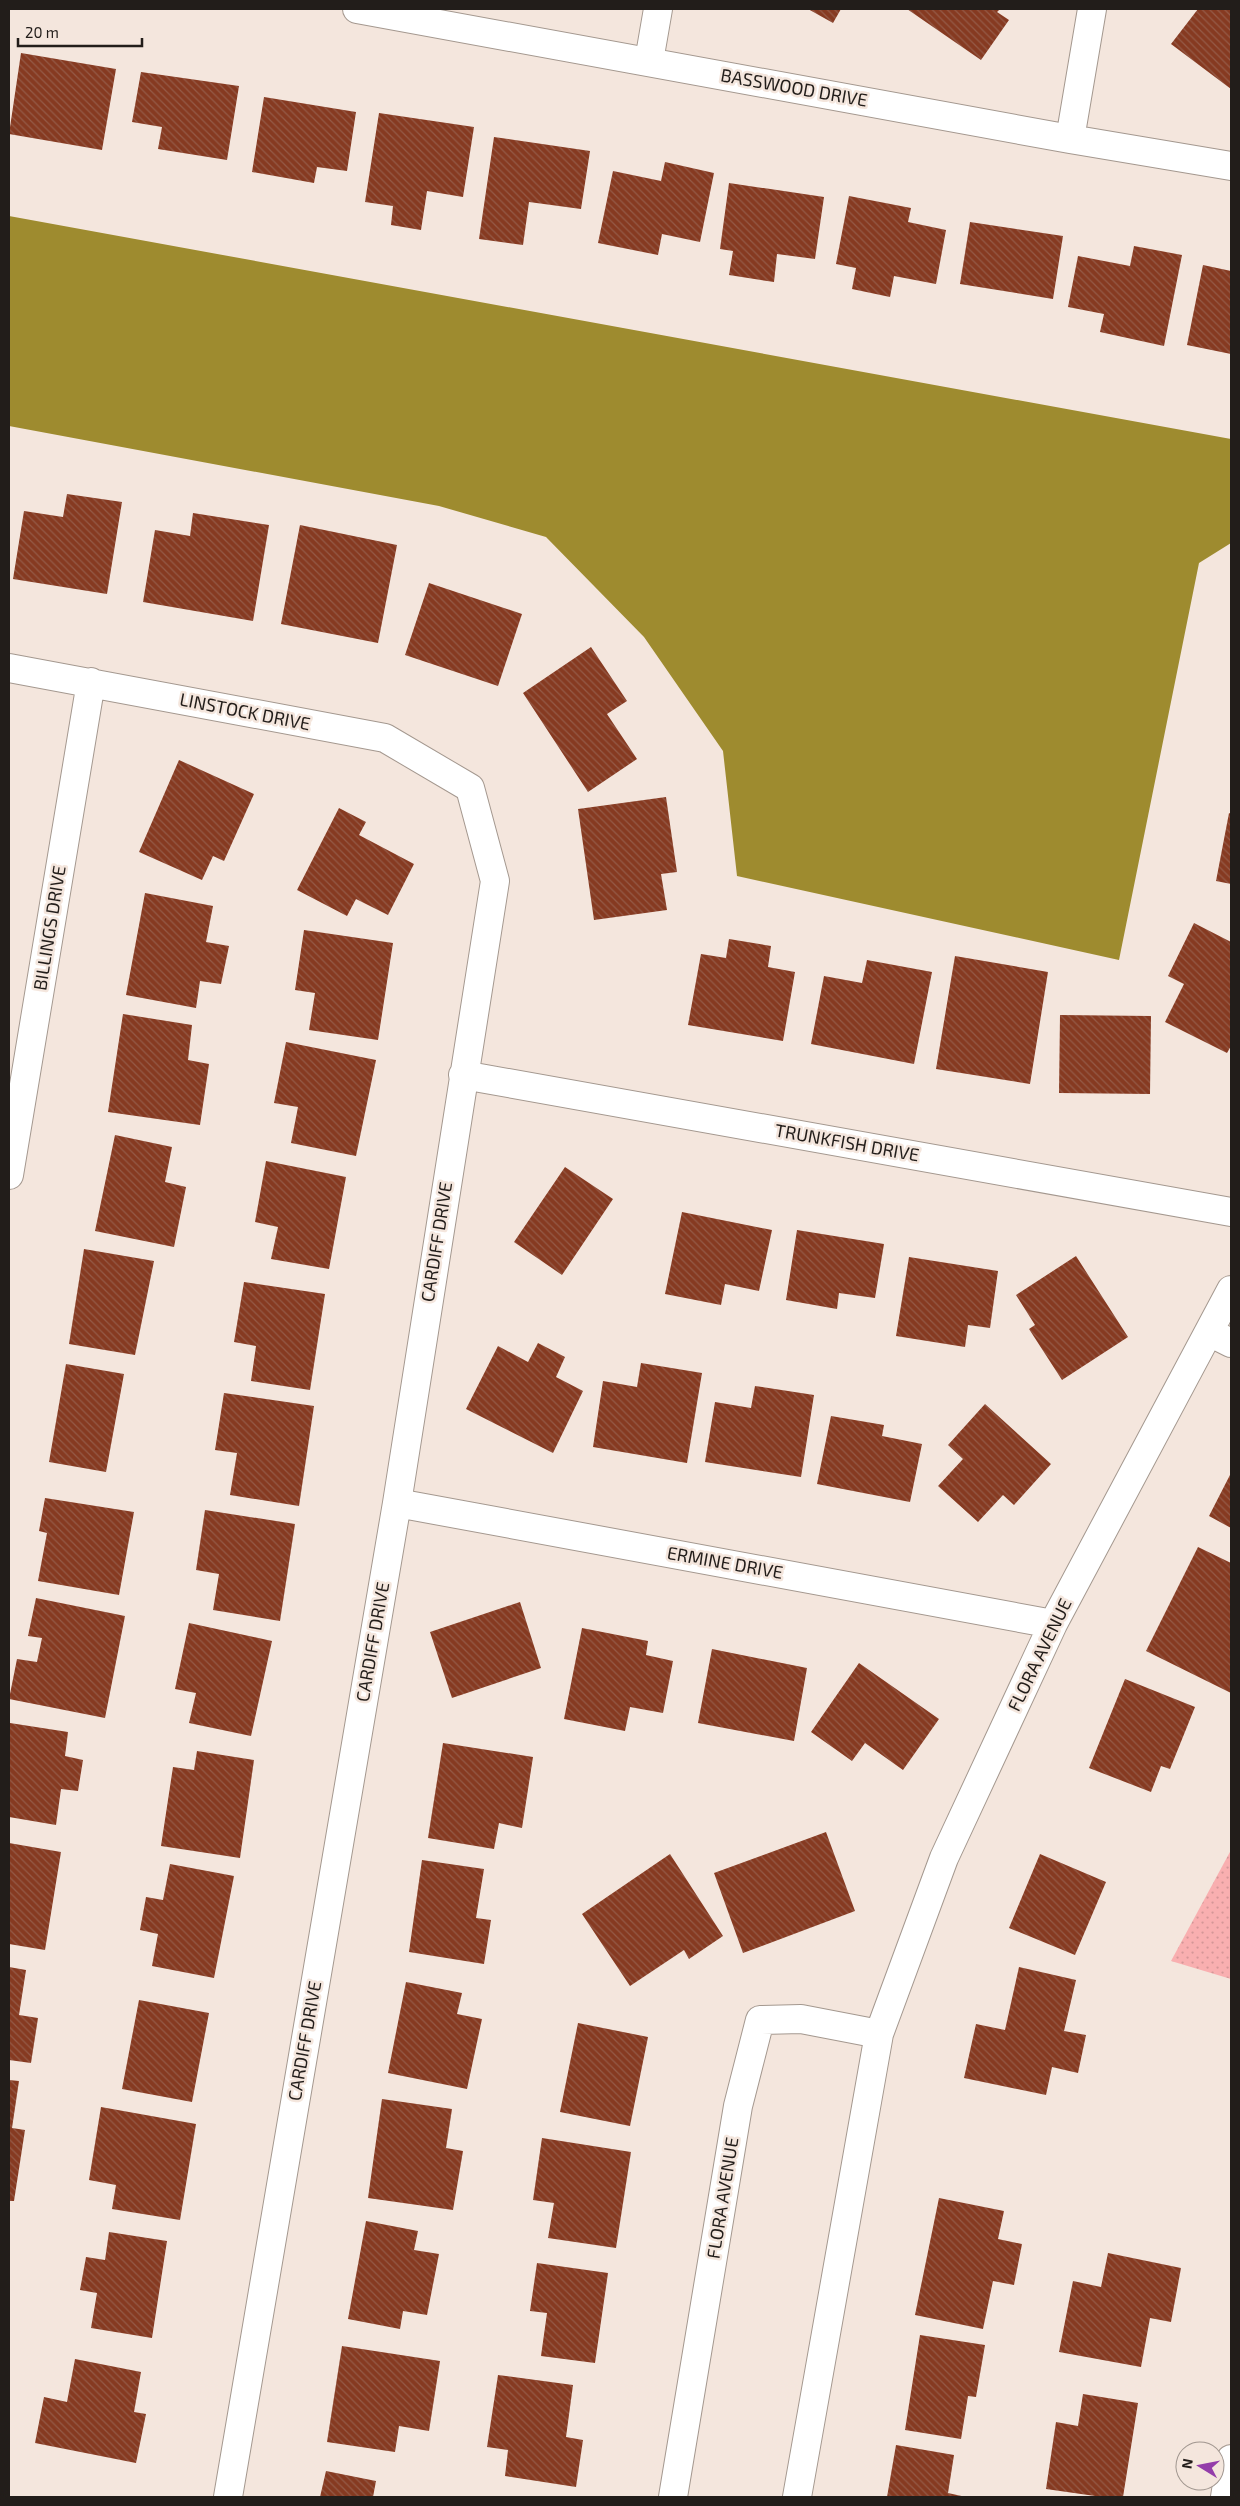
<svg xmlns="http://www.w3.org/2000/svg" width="1240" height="2506" viewBox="0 0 1240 2506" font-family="'Exo 2',sans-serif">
	<defs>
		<pattern id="grass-dots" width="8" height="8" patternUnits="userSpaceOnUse" patternTransform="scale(1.25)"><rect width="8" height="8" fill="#f9afb0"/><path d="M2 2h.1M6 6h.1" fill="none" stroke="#d59697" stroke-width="1.8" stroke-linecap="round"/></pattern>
		<pattern id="building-back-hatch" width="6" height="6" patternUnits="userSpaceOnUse" patternTransform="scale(1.25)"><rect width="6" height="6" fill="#863a21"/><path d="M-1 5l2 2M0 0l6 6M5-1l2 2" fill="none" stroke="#945a47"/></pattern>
	</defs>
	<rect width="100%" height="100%" fill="#f4e6dd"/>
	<path fill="url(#grass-dots)" d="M1231,1850V1979L1171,1961Z"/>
	<path fill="#9e8b2f" d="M9,216L1231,439V543L1199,563L1119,960L737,876L723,751L644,637L546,537L439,506L9,426Z"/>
	<path fill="url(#building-back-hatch)" d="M808,9H841L833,23Z
		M907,9H1000L997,12L1009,20L981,60Z
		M1198,9H1231V89L1171,44Z
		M21,53L116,69L102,150L9,134Z
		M141,72L239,86L227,160L158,149L162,127L132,122Z
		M264,97L356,112L347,171L317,167L314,183L252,172Z
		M379,113L474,127L463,197L427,191L421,230L391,225L393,206L365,202Z
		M494,137L590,151L581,209L529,202L523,245L479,239Z
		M665,162L714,173L700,242L662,234L658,255L598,243L613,171L661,181Z
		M729,183L824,197L815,259L777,254L774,282L729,275L733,251L720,249Z
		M849,196L911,208L908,222L946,230L936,284L894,276L890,297L852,289L856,268L836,264Z
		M970,222L1063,236L1053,299L960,284Z
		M1134,246L1182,255L1164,346L1100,332L1104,314L1068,307L1078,256L1130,266Z
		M1203,265L1231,271V354L1187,345Z
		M67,494L122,502L107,594L13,579L24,511L63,517Z
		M193,513L269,525L253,621L143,602L155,530L190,536Z
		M300,525L397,545L378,643L281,624Z
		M429,583L522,614L498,686L405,655Z
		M591,647L627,701L607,714L637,759L588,792L523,693Z
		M179,760L254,794L224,861L213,856L202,880L139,852Z
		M666,797L677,872L661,874L667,910L594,920L578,809Z
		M339,808L366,822L359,835L414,864L388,915L356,899L347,916L297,890Z
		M1229,813L1231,814V884L1216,881Z
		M145,893L213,906L206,942L229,946L221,984L200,981L196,1008L126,995Z
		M1194,923L1231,942V1046L1227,1053L1165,1022L1184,984L1168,976Z
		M304,930L393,943L378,1040L309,1030L315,993L295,990Z
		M729,939L771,946L768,967L795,972L783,1041L688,1025L701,954L726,958Z
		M955,956L1048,972L1030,1084L936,1069Z
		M867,960L932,972L914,1064L811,1044L824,976L862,983Z
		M123,1014L192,1025L188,1060L209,1064L200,1125L108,1112Z
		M1060,1015L1151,1016L1150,1094L1059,1093Z
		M286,1042L376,1060L356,1156L291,1143L298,1107L274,1103Z
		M115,1135L172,1147L165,1182L186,1187L174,1247L95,1231Z
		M266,1161L346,1177L329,1269L271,1259L278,1227L255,1222Z
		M565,1167L613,1199L562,1275L514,1242Z
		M682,1212L772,1230L759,1291L725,1284L721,1305L665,1294Z
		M797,1230L884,1244L875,1298L839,1293L837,1309L786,1300Z
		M84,1249L154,1261L135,1355L69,1344Z
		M1076,1256L1128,1337L1062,1380L1029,1329L1035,1325L1016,1295Z
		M909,1257L998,1271L990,1328L968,1325L965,1347L896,1336Z
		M244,1282L325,1294L310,1390L251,1381L256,1346L234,1342Z
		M538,1343L565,1357L556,1377L583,1391L553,1453L466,1409L498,1346L528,1362Z
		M641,1363L702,1373L687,1463L593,1447L603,1381L637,1387Z
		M66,1364L124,1374L106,1472L49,1462Z
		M755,1386L814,1395L801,1477L705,1462L715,1402L751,1408Z
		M224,1393L314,1406L299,1506L230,1495L237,1453L215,1450Z
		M985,1404L1051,1464L1014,1505L1003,1495L978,1522L938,1486L963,1459L948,1445Z
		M831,1416L884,1425L882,1436L922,1444L910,1502L817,1484Z
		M1231,1473V1528L1209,1516Z
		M45,1498L134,1512L119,1595L38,1581L47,1533L39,1531Z
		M205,1510L295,1524L280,1621L213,1610L219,1574L196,1570Z
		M1198,1547L1231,1563V1693L1146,1651Z
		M36,1598L125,1616L105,1718L9,1699L17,1659L37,1662L42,1638L28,1636Z
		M520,1602L541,1668L452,1698L430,1632Z
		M189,1623L272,1641L251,1736L189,1723L196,1693L175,1689Z
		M582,1628L648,1641L646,1655L673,1661L663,1713L630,1707L625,1731L564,1719Z
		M712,1649L807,1668L794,1741L698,1723Z
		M859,1663L939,1719L903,1770L865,1743L852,1761L811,1732Z
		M1125,1679L1195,1707L1170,1769L1161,1766L1151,1792L1089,1768Z
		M10,1723L68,1732L65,1756L83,1760L78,1791L61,1789L56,1825L9,1817Z
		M443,1743L533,1757L522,1828L499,1823L494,1849L428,1838Z
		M197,1751L254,1760L240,1858L161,1846L173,1767L194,1770Z
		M826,1832L855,1911L743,1953L714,1873Z
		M9,1843L61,1852L45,1950L9,1944Z
		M670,1854L723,1936L689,1959L684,1950L630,1986L582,1914Z
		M1040,1854L1106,1882L1075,1955L1009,1928Z
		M422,1860L484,1869L476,1918L491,1920L484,1964L409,1952Z
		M170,1864L234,1876L214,1978L152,1966L158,1934L140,1930L146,1897L163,1900Z
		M9,1967L26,1970L19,2015L38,2018L31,2063L9,2060Z
		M1019,1967L1076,1980L1064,2031L1086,2035L1078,2073L1052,2067L1046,2095L964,2078L976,2024L1005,2030Z
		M406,1982L462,1993L457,2014L482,2019L467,2089L388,2073Z
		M139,2000L209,2013L192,2102L122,2089Z
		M578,2023L648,2037L630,2126L560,2112Z
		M9,2080L19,2081L12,2128L25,2130L14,2201H9Z
		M382,2099L452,2109L446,2148L463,2151L453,2210L368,2198Z
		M101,2107L196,2124L180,2220L112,2209L116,2185L89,2180Z
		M542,2138L631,2152L616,2248L548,2238L554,2203L533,2200Z
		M939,2198L1004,2211L998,2239L1022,2244L1014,2285L993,2281L983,2329L915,2315Z
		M366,2221L418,2231L414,2250L439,2254L427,2315L403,2311L400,2329L348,2319Z
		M109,2232L167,2241L152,2338L91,2328L97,2293L80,2290L86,2257L105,2260Z
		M1108,2253L1181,2268L1171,2322L1150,2318L1141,2367L1059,2352L1073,2281L1101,2287Z
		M537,2263L608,2273L595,2363L541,2356L547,2313L530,2311Z
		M920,2335L985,2345L976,2397L968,2396L961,2439L905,2430Z
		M342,2346L440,2361L429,2431L399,2426L395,2452L327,2442Z
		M75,2359L141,2372L134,2412L146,2414L136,2463L35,2443L44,2397L67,2402Z
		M498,2375L573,2385L566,2437L583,2440L576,2487L505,2476L508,2450L487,2447Z
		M1083,2394L1138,2403L1123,2497H1102L1046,2489L1056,2422L1078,2426Z
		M896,2445L954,2455L948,2493L966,2497H887Z
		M326,2471L376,2481L373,2497H320Z"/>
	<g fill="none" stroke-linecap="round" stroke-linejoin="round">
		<g stroke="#a4988f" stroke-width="30">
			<path id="minor" d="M357,9L1070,139L1231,166
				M649,61L658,9
				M1070,139L1092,9
				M9,668L385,738L470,788L495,881L397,1503L228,2497
				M463,1075L1231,1212
				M9,1175L91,682
				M1209,1332L1231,1343
				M397,1503L1053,1624
				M673,2497L738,2106L760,2020L801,2019L879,2034
				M797,2497L879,2034L944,1858L1053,1624L1231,1290
				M1225,2497L1231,2459"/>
		</g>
		<use href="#minor" stroke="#fff" stroke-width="28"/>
	</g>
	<g text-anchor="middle" stroke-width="5" stroke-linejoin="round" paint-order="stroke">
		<g font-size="18" fill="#221d1a" stroke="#f4e6dd">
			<text transform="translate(794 88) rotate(10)" y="6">BASSWOOD DRIVE</text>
			<text transform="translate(245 712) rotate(11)" y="6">LINSTOCK DRIVE</text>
			<text transform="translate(50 928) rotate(-81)" y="6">BILLINGS DRIVE</text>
			<text transform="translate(847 1143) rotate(10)" y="6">TRUNKFISH DRIVE</text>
			<text transform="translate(437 1242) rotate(-81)" y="6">CARDIFF DRIVE</text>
			<text transform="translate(725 1563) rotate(10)" y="6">ERMINE DRIVE</text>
			<text transform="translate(373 1642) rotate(-80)" y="6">CARDIFF DRIVE</text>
			<text transform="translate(1040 1655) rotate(-64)" y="6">FLORA AVENUE</text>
			<text transform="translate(305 2041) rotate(-80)" y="6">CARDIFF DRIVE</text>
			<text transform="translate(723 2198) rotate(-81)" y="6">FLORA AVENUE</text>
		</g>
	</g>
	<rect width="1240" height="2506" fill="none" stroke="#221d1a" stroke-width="20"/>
	<g transform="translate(1200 2466) rotate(280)"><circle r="24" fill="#f4e6dd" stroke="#a0968f"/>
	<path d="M0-4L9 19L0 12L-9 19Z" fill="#943daa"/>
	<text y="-8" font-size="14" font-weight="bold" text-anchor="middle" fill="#221d1a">N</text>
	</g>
	<path d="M18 38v8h124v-8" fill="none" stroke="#221d1a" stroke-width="2.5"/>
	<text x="25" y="38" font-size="15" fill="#221d1a" stroke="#f4e6dd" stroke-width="4" paint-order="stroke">20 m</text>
</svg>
